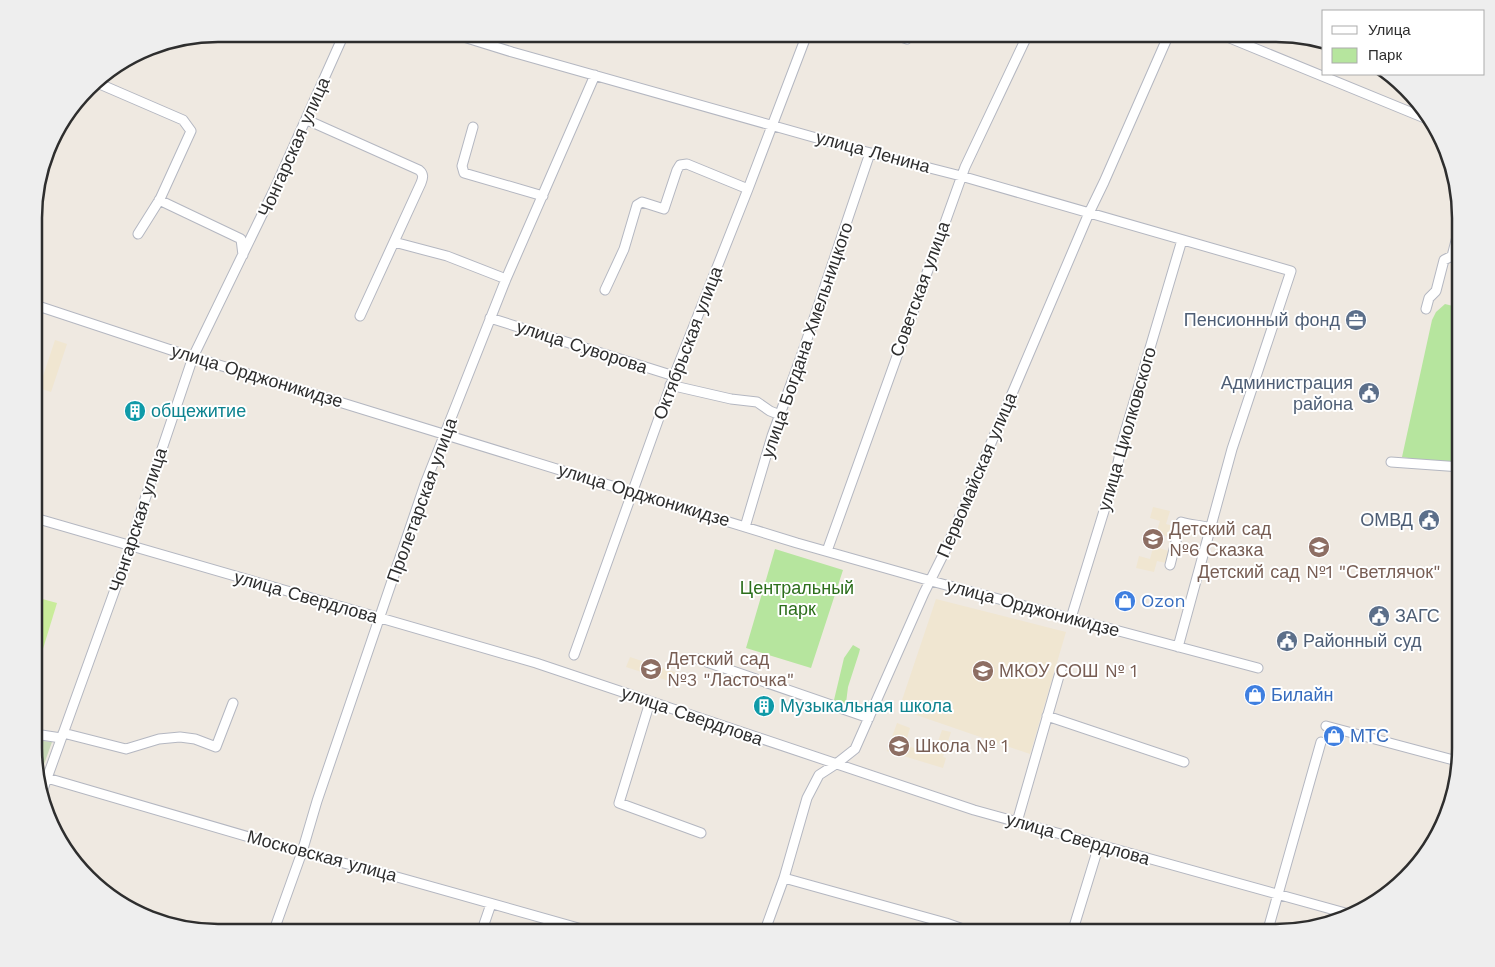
<svg xmlns="http://www.w3.org/2000/svg" width="1495" height="967" viewBox="0 0 1495 967" font-family="'Work Sans',sans-serif">
	<rect width="100%" height="100%" fill="#efe9e1"/>
	<path fill="#f0e6d1" d="M55,340L67,344L51,392L39,388Z
		M1153,507L1170,511L1166,524L1177,527L1174,538L1163,535L1159,548L1169,551L1166,563L1157,561L1154,572L1136,568L1139,556L1150,559L1154,544L1143,541L1145,531L1156,534L1160,521L1150,518Z
		M936,599L1066,632L1030,754L899,709Z
		M630,657L675,672L672,682L626,667Z
		M897,723L910,728L905,745L926,752L927,748L935,750L942,730L951,732L943,757L946,758L943,768L887,751Z"/>
	<path fill="#b6e59e" d="M1445,304L1461,308V465L1403,462L1408,458L1402,457L1432,320L1436,312Z
		M775,549L843,570L811,668L746,648Z
		M853,645L860,649L859,653L848,687L846,703L843,706L835,704L834,700L844,658Z"/>
	<path fill="#c8d9b8" d="M35,740L52,742L38,781L35,772Z"/>
	<path fill="#c9ec9a" d="M35,597L57,603L35,675Z"/>
	<g fill="none" stroke-linecap="round" stroke-linejoin="round">
		<g stroke="#b4b7c1" stroke-width="11">
			<path id="minor" d="M454,34L512,52L859,150L961,176L1291,271L1232,449L1178,647
				M893,34L907,39L909,34
				M1220,34L1432,121
				M95,82L183,120L191,131L160,199L138,234
				M307,120L419,170C424,174 423,178 421,183L360,316
				M473,127L462,166L464,173L543,196
				M52,139L54,135
				M159,200L241,239L243,255
				M394,242L447,256L506,279
				M605,290L624,249L637,205L642,202L664,209L677,170L680,165L687,164L748,189
				M35,305L180,353L797,543L931,581L1258,668
				M1426,309L1429,298L1436,291L1444,260L1452,256L1461,221
				M490,318L674,376
				M670,385L731,399L757,402L770,411L780,415
				M1391,462L1461,467
				M35,518L536,663L974,810L1349,914
				M745,527L772,436L802,354L870,153
				M827,551L965,167L1028,34
				M1170,565L1181,522C1191,525 1200,525 1211,528
				M1071,618L1116,472L1123,439L1182,240
				M574,655L674,376L748,189L807,34
				M698,659L869,718
				M650,702L619,803L701,833
				M1047,716L1184,762
				M1326,726L1461,762
				M63,733L126,749L159,739L180,737L195,739L216,747L233,703
				M35,734L61,738
				M47,778L290,849L397,877L596,933
				M42,792L131,545L138,520L193,357L275,188L344,34
				M1017,822L1061,669
				M784,878L946,923L966,930L968,933
				M273,933L302,852L317,801L425,484L506,279L595,75
				M481,933L491,904
				M764,933L784,878L807,798L819,775L836,764L855,749L924,593L945,551L1089,213L1104,182L1169,34
				M1072,933L1099,845
				M1267,933L1321,742"/>
		</g>
		<use href="#minor" stroke="#fff" stroke-width="9"/>
	</g>
	<defs>
		<g id="office-disc" transform="scale(1.125)"><circle r="9.5" fill="#5c6f8a" stroke="#fff"/><path d="M-6-3h4V-5.5h4V-3h4V5H-6ZM-1-4.5V-3h2v-1.5ZM-6 0V1H6V0Z" fill="#fff"/></g>
		<g id="civic-disc" transform="scale(1.125)"><circle r="9.5" fill="#5c6f8a" stroke="#fff"/><path d="M-.6-6.5H3V-4.5H.6V-3L4-1V1h2V6H-6V1h2V-1L-.6-3ZM-1.2 2.5V6h2.4V2.5Z" fill="#fff"/></g>
		<g id="building-disc" transform="scale(1.125)"><circle r="9.5" fill="#0f9aa8" stroke="#fff"/><path d="M-4-6H4V6H1V3H-1V6H-4ZM-2.5-4.3h1.7v1.8h-1.7ZM.8-4.3h1.7v1.8H.8ZM-2.5-1h1.7V.8h-1.7ZM.8-1h1.7V.8H.8Z" fill="#fff"/></g>
		<g id="school-disc" transform="scale(1.125)"><circle r="9.5" fill="#8d6e63" stroke="#fff"/><path d="M0-5L7-2L0 1L-7-2ZM-4 1L0 2.5L4 1V4Q0 6-4 4Z" fill="#fff"/></g>
		<g id="shop-disc" transform="scale(1.125)"><circle r="9.5" fill="#3f7fe0" stroke="#fff"/><path d="M-5-2.5h2.3a2.7 3.5 0 0 1 5.4 0H5L5.5 6h-11ZM-1.5-2.5h3a1.5 2.3 0 0 0-3 0Z" fill="#fff"/></g>
	</defs>
	<g fill-rule="evenodd">
		<use href="#office-disc" x="1356" y="320"/>
		<use href="#civic-disc" x="1369" y="393"/>
		<use href="#building-disc" x="135" y="411"/>
		<use href="#civic-disc" x="1429" y="520"/>
		<use href="#school-disc" x="1153" y="539"/>
		<use href="#school-disc" x="1319" y="547"/>
		<use href="#shop-disc" x="1125" y="601"/>
		<use href="#civic-disc" x="1379" y="616"/>
		<use href="#civic-disc" x="1287" y="641"/>
		<use href="#school-disc" x="651" y="669"/>
		<use href="#school-disc" x="983" y="671"/>
		<use href="#shop-disc" x="1255" y="695"/>
		<use href="#building-disc" x="764" y="706"/>
		<use href="#shop-disc" x="1334" y="736"/>
		<use href="#school-disc" x="899" y="746"/>
	</g>
	<g text-anchor="middle" stroke-width="4" stroke-linejoin="round" paint-order="stroke">
		<g font-size="18" fill="#2e2e2e" stroke="#fff">
			<text transform="translate(294 147) rotate(-66)" y="6">Чонгарская улица</text>
			<text transform="translate(873 152) rotate(15)" y="6">улица Ленина</text>
			<text transform="translate(920 289) rotate(-70)" y="6">Советская улица</text>
			<text transform="translate(807 340) rotate(-71)" y="6">улица Богдана Хмельницкого</text>
			<text transform="translate(688 343) rotate(-69)" y="6">Октябрьская улица</text>
			<text transform="translate(582 347) rotate(18)" y="6">улица Суворова</text>
			<text transform="translate(257 376) rotate(17)" y="6">улица Орджоникидзе</text>
			<text transform="translate(1127 429) rotate(-74)" y="6">улица Циолковского</text>
			<text transform="translate(977 475) rotate(-67)" y="6">Первомайская улица</text>
			<text transform="translate(644 495) rotate(17)" y="6">улица Орджоникидзе</text>
			<text transform="translate(422 500) rotate(-70)" y="6">Пролетарская улица</text>
			<text transform="translate(138 520) rotate(-72)" y="6">Чонгарская улица</text>
			<text transform="translate(306 597) rotate(16)" y="6">улица Свердлова</text>
			<text transform="translate(1033 608) rotate(15)" y="6">улица Орджоникидзе</text>
			<text transform="translate(692 716) rotate(19)" y="6">улица Свердлова</text>
			<text transform="translate(1078 839) rotate(16)" y="6">улица Свердлова</text>
			<text transform="translate(322 856) rotate(15)" y="6">Московская улица</text>
		</g>
		<g font-size="18" fill="#4e5e75" stroke="#fff" text-anchor="end">
			<text x="1340" y="326">Пенсионный фонд</text>
			<text x="1353" y="389">Администрация<tspan x="1353" dy="21">района</tspan></text>
			<text x="1413" y="526">ОМВД</text>
			<text x="1395" y="622" text-anchor="start">ЗАГС</text>
			<text x="1303" y="647" text-anchor="start">Районный суд</text>
		</g>
		<g font-size="18" fill="#0d838f" stroke="#fff" text-anchor="start">
			<text x="151" y="417">общежитие</text>
			<text x="780" y="712">Музыкальная школа</text>
		</g>
		<g font-size="18" fill="#785e54" stroke="#fff" text-anchor="start">
			<text x="1169" y="535">Детский сад<tspan x="1169" dy="21">№6 Сказка</tspan></text>
			<text x="1319" y="578" text-anchor="middle">Детский сад №1 "Светлячок"</text>
			<text x="667" y="665">Детский сад<tspan x="667" dy="21">№3 "Ласточка"</tspan></text>
			<text x="999" y="677">МКОУ СОШ № 1</text>
			<text x="915" y="752">Школа № 1</text>
		</g>
		<g font-size="18" fill="#2c6e1b" stroke="#fff">
			<text x="797" y="594">Центральный<tspan x="797" dy="21">парк</tspan></text>
		</g>
		<g font-size="18" fill="#366cbe" stroke="#fff" text-anchor="start">
			<text x="1141" y="607">Ozon</text>
			<text x="1271" y="701">Билайн</text>
			<text x="1350" y="742">МТС</text>
		</g>
	</g>
	<path d="M0 0H1495V967H0ZM218 42H1276A176 176 0 0 1 1452 218V748A176 176 0 0 1 1276 924H218A176 176 0 0 1 42 748V218A176 176 0 0 1 218 42Z" fill="#eee" fill-rule="evenodd"/>
	<path fill="none" stroke="#2e2e2e" stroke-width="2.5" d="M218 42H1276A176 176 0 0 1 1452 218V748A176 176 0 0 1 1276 924H218A176 176 0 0 1 42 748V218A176 176 0 0 1 218 42Z"/>
	<rect x="1322" y="10" width="162" height="65" fill="#ffffff" stroke="#ababab"/>
	<rect x="1332" y="26" width="25" height="8" fill="#ffffff" stroke="#ababab"/>
	<text x="1368" y="35" font-size="15" fill="#2e2e2e">Улица</text>
	<rect x="1332" y="48" width="25" height="15" fill="#b6e59e" stroke="#ababab"/>
	<text x="1368" y="60" font-size="15" fill="#2e2e2e">Парк</text>
</svg>
